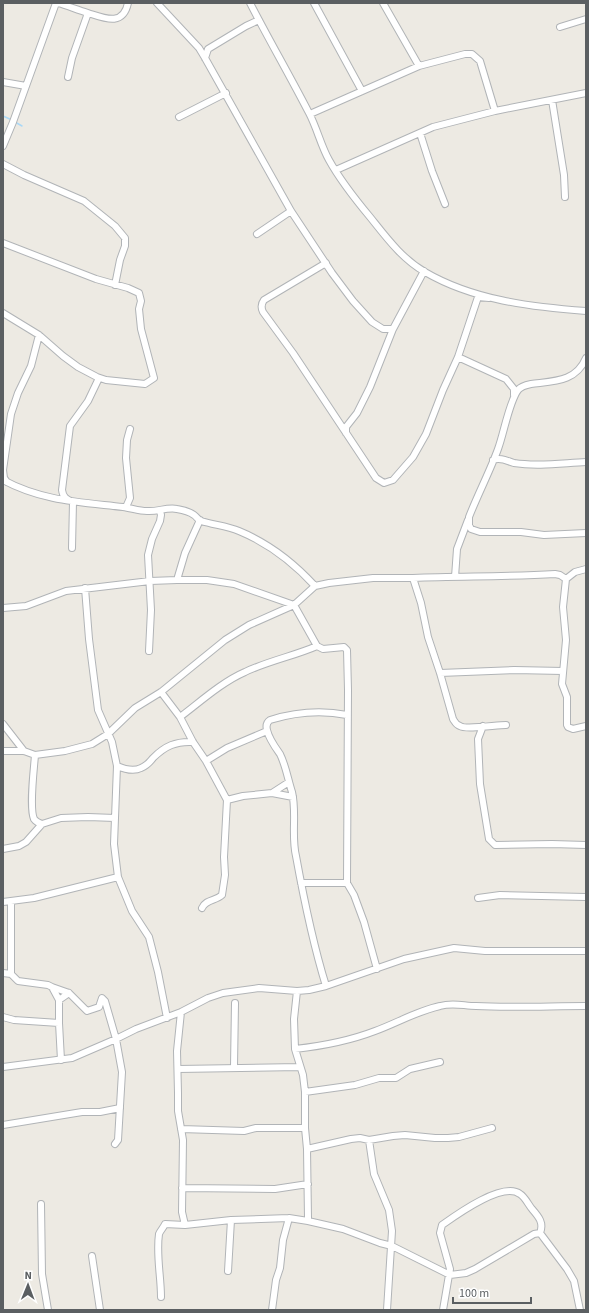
<svg xmlns="http://www.w3.org/2000/svg" width="589" height="1313" viewBox="0 0 589 1313" font-family="'Source Sans 3',sans-serif">
	<rect width="100%" height="100%" fill="#edeae3"/>
	<g fill="none" stroke-linecap="round" stroke-linejoin="round">
		<path stroke="#aad8f6" stroke-width="1.5" d="M3,116L12,120
			M15,122L22,126"/>
		<g stroke="#b1b4b7" stroke-width="8">
			<path id="street" d="M58,3C68,6 78,10 88,13C104,18 123,27 128,3
				M157,3L199,48L205,58L291,211L332,273L353,301L372,322L383,329H393
				M250,3C269,40 290,76 309,113C317,128 321,146 329,160C340,180 355,199 370,217C386,237 402,259 425,272C473,300 531,307 586,311
				M314,3L362,91
				M383,3L419,66
				M560,27L586,19
				M205,58L208,49L246,26L259,20
				M68,77L72,58L88,13
				M3,82L26,86
				M552,100L564,175L565,197
				M310,114L419,66L465,54H472L480,61L495,111
				M179,117L226,93
				M420,133L432,171L445,204
				M3,146L13,122L56,3
				M3,164L24,175L84,201L115,226L125,238V246L120,260L115,285
				M336,170L433,127L495,111L586,93
				M257,234L291,211
				M3,243L96,279L128,288L139,293L141,301L139,309L141,329L154,378L145,384L106,380L97,377L78,367L63,356L39,335L3,313
				M326,263L264,300C261,304 261,308 263,312L293,353L376,478L384,483L393,480L413,457L426,434L443,390L458,357L478,297L489,298
				M458,357L506,379L514,389V395
				M586,358C576,382 554,381 531,384C526,385 521,386 518,390C509,402 504,433 498,449C490,471 478,494 469,517V525L471,529L480,532H521L544,535L586,533
				M346,433V427L357,413L370,387L393,329L424,271
				M493,460C501,457 507,461 514,463C538,467 563,463 586,462
				M3,480C42,501 80,502 123,507C131,508 139,511 147,511C157,512 167,507 177,509C183,510 190,512 194,515C197,517 198,520 201,521C214,525 227,526 239,531C268,543 294,563 315,586
				M7,482L4,478L3,470L11,414L18,393L31,366L39,335
				M126,507L130,498L126,458L127,440L130,429
				M72,548L73,502C66,499 63,497 62,490L70,426L88,401L99,378
				M586,569L575,572L566,579L563,607L566,640L562,684L567,697V725L568,727L573,729L586,726
				M455,577L457,549L468,520
				M413,578C460,576 507,577 555,574L560,575L566,579
				M177,580L185,553L200,520
				M85,588L89,639L98,710L112,742L117,766L114,844L118,877L132,911L149,937L158,972L167,1018
				M3,608L26,606L66,591L150,581L177,580H207L234,584L294,605L317,646
				M149,651L151,610L148,555L152,539L160,521L161,515L160,511
				M440,673L514,670L563,671
				M161,692L180,717L193,742L206,761L227,800L224,857L225,875L222,895C216,901 206,899 202,908
				M180,717C200,702 222,682 245,672C268,661 294,656 317,646L323,649L344,647L347,650L348,690L347,883L354,895L364,922L377,969
				M3,724L24,751
				M483,726L478,739L480,784L489,839L495,845L552,844L586,845
				M3,751H24L35,755L65,751L92,744L108,734L135,708L161,692L225,640L249,625L294,605L315,586L329,583L373,578H413L421,603L428,637L440,673L453,719C455,722 456,725 460,726C466,730 496,725 506,725
				M35,755C34,769 29,808 34,819C36,822 39,823 42,824
				M206,761L227,748L267,731
				M117,766C124,769 133,772 141,768C146,766 150,762 153,758C165,746 176,741 193,742
				M272,793L289,782
				M227,800L243,796L272,793L293,797
				M3,849L19,846L26,842L42,824L61,818L88,817L115,818
				M301,883H347
				M478,898L500,895L586,897
				M3,902L34,898L118,877
				M3,973L11,974L18,981L48,985L52,987L59,1000
				M11,974V901
				M326,986C313,944 304,900 296,856C291,835 297,813 292,792C288,780 286,766 280,754C275,747 269,739 267,730C266,726 267,722 270,720C296,712 321,710 347,715
				M52,987L69,993L87,1011L99,1007L102,998L105,1001L116,1039L122,1072L118,1140L115,1144
				M181,1012L177,1051L178,1093V1111L183,1140L182,1212L185,1225
				M3,1017L14,1020L59,1023
				M295,1049C322,1046 349,1041 375,1031C397,1023 417,1011 440,1006C453,1002 464,1006 476,1006C513,1008 550,1006 586,1006
				M61,1060L59,1023V1000L69,993
				M3,1067L72,1058L116,1039L136,1029L181,1012L208,998L223,993L259,988L297,991L309,990L326,986L404,959L454,948L485,951H586
				M234,1067L235,1003
				M178,1069L300,1067
				M305,1092L355,1085L379,1078H396L410,1069L440,1062
				M3,1125L82,1112H100L120,1108
				M181,1129L244,1131L256,1128H305
				M369,1140L374,1174L389,1210L392,1231L387,1310
				M307,1149L351,1139L360,1138L369,1140L393,1136L405,1135L435,1138H448L459,1137L492,1128
				M182,1188L275,1189L308,1184
				M41,1204L42,1274L48,1310
				M308,1221L343,1229L380,1243L392,1246L450,1275L466,1273L475,1269L534,1234L540,1233L567,1269L574,1281L580,1310
				M92,1256L100,1310
				M228,1271L231,1220
				M161,1297C161,1276 156,1255 159,1234C160,1231 164,1227 165,1224L185,1225L231,1220L289,1218
				M272,1310L276,1280L280,1268L283,1240L289,1218L308,1221V1218L307,1149L305,1128V1092L303,1075L295,1049L294,1019L297,991
				M443,1310L450,1269L440,1233L442,1225C456,1215 503,1181 520,1194C525,1197 528,1204 532,1209C539,1217 544,1223 540,1233"/>
		</g>
		<use href="#street" stroke="#fff" stroke-width="6"/>
	</g>
	<rect width="589" height="1313" fill="none" stroke="#5b5f62" stroke-width="8"/>
	<g transform="translate(28 1285) rotate(1)" stroke="#ffffff" stroke-width="3" paint-order="stroke">
	<path d="M0-3L7 15L0 10L-7 15Z" fill="#5b5f62"/>
	<text y="-6" font-size="11" font-weight="bold" text-anchor="middle" fill="#5b5f62">N</text>
	</g>
	<path d="M453 1297v6h78v-6" fill="none" stroke="#5b5f62" stroke-width="2"/>
	<text x="459" y="1297" font-size="12" fill="#5b5f62" stroke="#ffffff" stroke-width="3" paint-order="stroke">100 m</text>
</svg>
